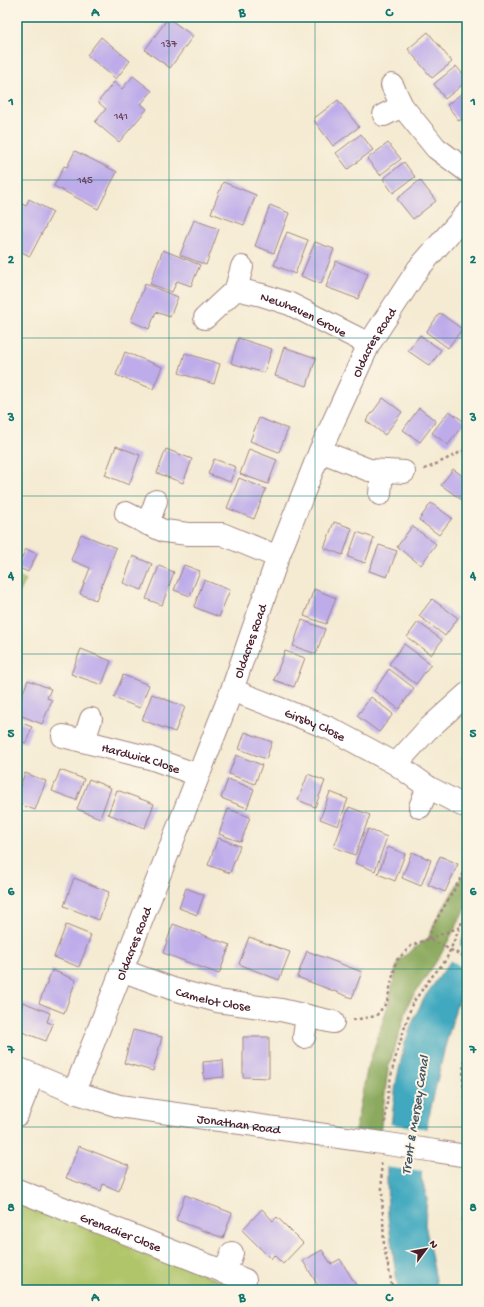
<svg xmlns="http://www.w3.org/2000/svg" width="484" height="1307" viewBox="0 0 484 1307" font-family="'Gochi Hand',sans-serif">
	<rect width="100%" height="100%" fill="#fcf5e5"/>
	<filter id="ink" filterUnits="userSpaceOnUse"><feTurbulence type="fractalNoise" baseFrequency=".025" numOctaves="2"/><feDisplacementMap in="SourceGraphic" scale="8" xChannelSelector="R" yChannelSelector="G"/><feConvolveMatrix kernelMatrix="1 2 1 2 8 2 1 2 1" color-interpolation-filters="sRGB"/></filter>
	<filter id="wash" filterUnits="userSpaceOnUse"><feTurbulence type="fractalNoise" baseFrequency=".012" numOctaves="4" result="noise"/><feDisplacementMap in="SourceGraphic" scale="16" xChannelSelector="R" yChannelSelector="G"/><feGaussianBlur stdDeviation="0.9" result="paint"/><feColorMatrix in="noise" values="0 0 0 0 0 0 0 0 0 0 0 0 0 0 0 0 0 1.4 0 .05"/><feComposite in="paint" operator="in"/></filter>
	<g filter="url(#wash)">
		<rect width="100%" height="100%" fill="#f5ebd3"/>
		<path fill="#b0c56a" stroke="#7d724a" d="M17,575L26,580L17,597Z
			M17,1196L241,1290H17Z"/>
		<path fill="#8caa5e" stroke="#6b6444" d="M467,868V906L440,956L409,1002L388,1069L380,1133L355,1130L367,1070L388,1005L398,961L416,947L428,939L435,922Z"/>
		<path fill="#3fa9bf" stroke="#446475" d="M467,928V963L464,968L465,986L457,1004L445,1047L428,1120L421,1177L427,1198L425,1224L438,1290H398L388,1217L387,1179V1160L396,1083L405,1043L415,1016L426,995L450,962L461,944Z"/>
		<path fill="#f5ebd3" d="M458,944L467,949L466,969L449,960Z
			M390,1124L429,1129L424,1172L385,1167Z"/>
		<g id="blocks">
			<path fill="#beacea" d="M168,18L193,36L170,68L145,50Z
				M428,32L452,62L432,78L408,49Z
				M101,37L130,61L116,79L87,55Z
				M456,66L467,79V81L445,99L434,84Z
				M133,76L152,91L141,104L147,109L119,142L95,122L106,109L98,102L114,82L122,89Z
				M467,89V115L459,121L447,105Z
				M338,100L359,127L333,146L313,119Z
				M361,134L373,150L348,169L336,153Z
				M388,143L401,159L380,175L367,159Z
				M75,151L117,172L98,209L54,186L64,166L67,167Z
				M404,162L415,177L393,193L383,179Z
				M420,180L436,201L413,219L397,199Z
				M223,182L256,195L244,225L211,213Z
				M29,199L53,212L30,256L17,250V201L26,206Z
				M270,205L289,213L274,253L255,246Z
				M194,220L219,229L206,265L180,255Z
				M287,232L308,240L295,274L274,265Z
				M315,242L334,249L321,284L301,276Z
				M163,250L200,265L191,286L177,281L172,292L150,284Z
				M336,261L368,274L358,299L326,287Z
				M145,284L178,297L170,317L156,312L149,329L131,321Z
				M440,313L462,329L448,348L426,332Z
				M420,335L441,350L430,366L408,351Z
				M238,338L272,349L264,373L231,363Z
				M284,347L316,358L307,386L275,376Z
				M125,352L162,367L153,389L116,375Z
				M185,353L220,364L214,384L179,373Z
				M383,398L402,412L385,435L366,421Z
				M419,408L436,421L420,442L403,430Z
				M449,411L465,422L448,445L432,433Z
				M259,418L288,429L279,452L250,441Z
				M116,446L140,455L129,485L105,475Z
				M166,449L192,459L183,483L157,473Z
				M249,449L277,460L268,484L240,474Z
				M214,459L236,467L230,482L208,474Z
				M453,469L467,479V494L462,500L441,485Z
				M239,478L266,489L254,519L227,508Z
				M431,503L452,518L439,535L419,520Z
				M334,522L352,528L343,555L324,548Z
				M412,526L436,544L421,565L397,547Z
				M357,532L374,538L365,563L348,557Z
				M81,534L116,548L96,600L80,594L90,568L71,560Z
				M379,545L397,551L387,577L369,571Z
				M26,549L37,554L28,572L17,567Z
				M133,556L152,564L142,590L123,583Z
				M184,565L200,571L190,596L174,590Z
				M159,566L174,572L162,605L146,599Z
				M204,580L230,590L219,617L194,607Z
				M314,589L336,598L326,624L304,616Z
				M432,599L458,618L445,636L419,616Z
				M302,620L325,629L316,654L293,646Z
				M418,622L442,640L431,655L407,637Z
				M404,644L431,664L416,684L389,664Z
				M81,649L111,661L102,685L71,674Z
				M285,651L305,658L294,687L274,680Z
				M389,669L414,688L399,709L374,691Z
				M123,675L149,685L140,708L114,698Z
				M28,680L51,689L47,698L52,700L42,724L17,714V707Z
				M152,694L185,707L175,732L142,720Z
				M371,697L393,714L379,732L357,716Z
				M17,721L32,727L26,743L19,741L17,746Z
				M245,732L272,742L266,759L239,749Z
				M467,751V761L462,758Z
				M236,755L262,765L255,784L229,774Z
				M60,770L84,779L76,800L52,791Z
				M25,773L46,781L35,810L17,803V794Z
				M308,774L325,781L315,807L298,800Z
				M89,779L111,788L100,818L77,809Z
				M228,779L254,789L247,808L221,798Z
				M117,790L154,804L145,828L108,814Z
				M330,792L348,799L338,826L320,819Z
				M349,807L370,815L355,855L334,847Z
				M228,809L250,817L241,842L219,834Z
				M368,829L387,837L375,871L355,863Z
				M218,838L240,846L230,873L208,865Z
				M388,847L405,854L395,881L378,874Z
				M412,852L431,860L421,886L402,878Z
				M440,856L458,864L445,892L428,885Z
				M74,878L109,892L99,920L64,906Z
				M186,888L204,895L197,915L179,908Z
				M173,924L230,945L219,974L163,953Z
				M66,925L91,935L79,967L54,957Z
				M249,937L290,952L279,980L239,964Z
				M307,951L362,972L352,998L297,977Z
				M52,970L76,980L64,1013L39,1003Z
				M23,1002L50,1013L47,1022L53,1024L46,1041L17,1030V1017Z
				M133,1030L162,1037L153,1071L124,1063Z
				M243,1037H269V1078L243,1077Z
				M223,1060L224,1077L204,1079L203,1062Z
				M79,1146L129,1166L119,1191L103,1184L101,1191L66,1178Z
				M185,1195L232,1213L223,1238L176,1220Z
				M262,1209L273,1221L277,1217L303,1243L283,1264L274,1255L271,1259L242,1230Z
				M467,1218V1239H466L462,1219Z
				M322,1250L331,1264L340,1259L359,1290H321L303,1261Z"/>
		</g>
	</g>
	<g filter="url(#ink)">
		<use href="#blocks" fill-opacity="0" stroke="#a0857f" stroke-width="1"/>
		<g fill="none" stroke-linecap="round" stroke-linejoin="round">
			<g stroke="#a0857f" stroke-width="24">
				<g id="minor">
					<path d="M392,85L402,106L436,148L467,171"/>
					<path d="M384,115L402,106"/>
					<path d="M236,289L242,267"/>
					<path id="s1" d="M205,318L236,289L262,295L290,304L369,344"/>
					<path d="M320,451L369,470L404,472"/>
					<path d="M380,494L382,471"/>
					<path d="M126,513L148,524L164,531L188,534H222L278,557"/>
					<path d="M148,524L156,501"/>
					<path id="s2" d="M232,690L329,728L396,764L428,787L462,805"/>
					<path id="s3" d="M63,736L150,758L198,775"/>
					<path d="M84,741L91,719"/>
					<path d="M396,764L427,730L467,694"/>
					<path d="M420,807L428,787"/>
					<path id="s4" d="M121,970L173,989L217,1001L281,1010L333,1022"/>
					<path d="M304,1037L307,1016"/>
					<path id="s5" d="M17,1068L74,1092L119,1106L375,1142"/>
					<path id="s6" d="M74,1092L232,690L278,557L320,451L369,344L418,269L467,213"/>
					<path d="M17,1115L33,1075"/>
					<path d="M435,1151L467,1156"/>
					<path id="s7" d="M17,1190L245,1280"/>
					<path d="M225,1273L232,1253"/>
				</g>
			</g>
			<path stroke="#a0857f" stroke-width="2.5" stroke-dasharray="3 3" stroke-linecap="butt" d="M424,469L428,468L467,449
				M428,939L435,922L467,868
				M429,939L460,927
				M353,1020L376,1016L387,1002L396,961L411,946L428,939L445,947
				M467,1042C464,1062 460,1084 467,1103
				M385,1123L388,1093L392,1071L398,1049L412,1004L429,980L446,960L467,910
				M381,1163L384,1246L393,1290"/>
			<use href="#minor" stroke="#fff" stroke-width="22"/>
			<g stroke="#a0857f" stroke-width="24" stroke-linecap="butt">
				<path id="minor-bridge" d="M375,1142L435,1151"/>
			</g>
			<path stroke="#a0857f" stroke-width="2.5" stroke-dasharray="3 3" stroke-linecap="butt" d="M445,947L467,958"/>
			<use href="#minor-bridge" stroke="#fff" stroke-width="22"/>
		</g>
	</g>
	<path fill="none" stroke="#0f766e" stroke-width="1" stroke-opacity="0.55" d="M169,17V1290M315,17V1290M17,180H467M17,338H467M17,496H467M17,654H467M17,811H467M17,969H467M17,1127H467"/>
	<g text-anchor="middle" stroke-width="4" stroke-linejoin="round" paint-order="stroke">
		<g font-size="11" fill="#67425b">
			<text x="169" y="47">137</text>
			<text x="121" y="119">141</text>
			<text x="85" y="183">145</text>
		</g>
		<g font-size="13" fill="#4a1f2b" stroke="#fcf5e5">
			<text dy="5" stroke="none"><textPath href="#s1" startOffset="115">Newhaven Grove</textPath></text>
			<text dy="5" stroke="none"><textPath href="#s6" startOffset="808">Oldacres Road</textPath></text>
			<text dy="5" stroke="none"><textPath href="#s6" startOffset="484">Oldacres Road</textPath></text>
			<text dy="5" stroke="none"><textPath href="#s2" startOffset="90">Girsby Close</textPath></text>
			<text dy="5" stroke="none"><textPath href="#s3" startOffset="81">Hardwick Close</textPath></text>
			<text dy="5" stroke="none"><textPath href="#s6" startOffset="160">Oldacres Road</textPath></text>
			<text dy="5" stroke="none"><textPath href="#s4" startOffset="97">Camelot Close</textPath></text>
			<text dy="5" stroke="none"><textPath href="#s5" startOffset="230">Jonathan Road</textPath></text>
			<text dy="5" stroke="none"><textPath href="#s7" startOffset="112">Grenadier Close</textPath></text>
		</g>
		<g font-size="14" font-style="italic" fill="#465666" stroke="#fcf5e5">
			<text transform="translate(414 1115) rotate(-81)" y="5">Trent &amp; Mersey Canal</text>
		</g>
	</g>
	<rect width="484" height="1307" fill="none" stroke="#fcf5e5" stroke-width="44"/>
	<g transform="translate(426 1249) rotate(58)" stroke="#fcf5e5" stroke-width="3" paint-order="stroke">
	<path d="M0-3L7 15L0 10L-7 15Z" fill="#4a1f2b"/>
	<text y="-6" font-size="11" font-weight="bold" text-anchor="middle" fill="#4a1f2b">N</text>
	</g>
	<rect x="22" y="22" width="440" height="1263" fill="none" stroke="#0f766e" stroke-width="1.5"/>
	<g font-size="13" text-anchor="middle" font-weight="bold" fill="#0f766e">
		<text x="95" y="16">A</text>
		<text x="242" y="16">B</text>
		<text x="389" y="16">C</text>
		<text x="11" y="105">1</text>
		<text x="473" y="105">1</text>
		<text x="11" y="263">2</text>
		<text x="473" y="263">2</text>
		<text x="11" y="421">3</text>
		<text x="473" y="421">3</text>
		<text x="11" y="579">4</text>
		<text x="473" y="579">4</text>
		<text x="11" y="737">5</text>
		<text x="473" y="737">5</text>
		<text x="11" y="895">6</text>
		<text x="473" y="895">6</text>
		<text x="11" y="1053">7</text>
		<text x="473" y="1053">7</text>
		<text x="11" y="1211">8</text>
		<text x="473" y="1211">8</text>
		<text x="95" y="1301">A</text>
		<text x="242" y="1301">B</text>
		<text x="389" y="1301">C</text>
	</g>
</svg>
